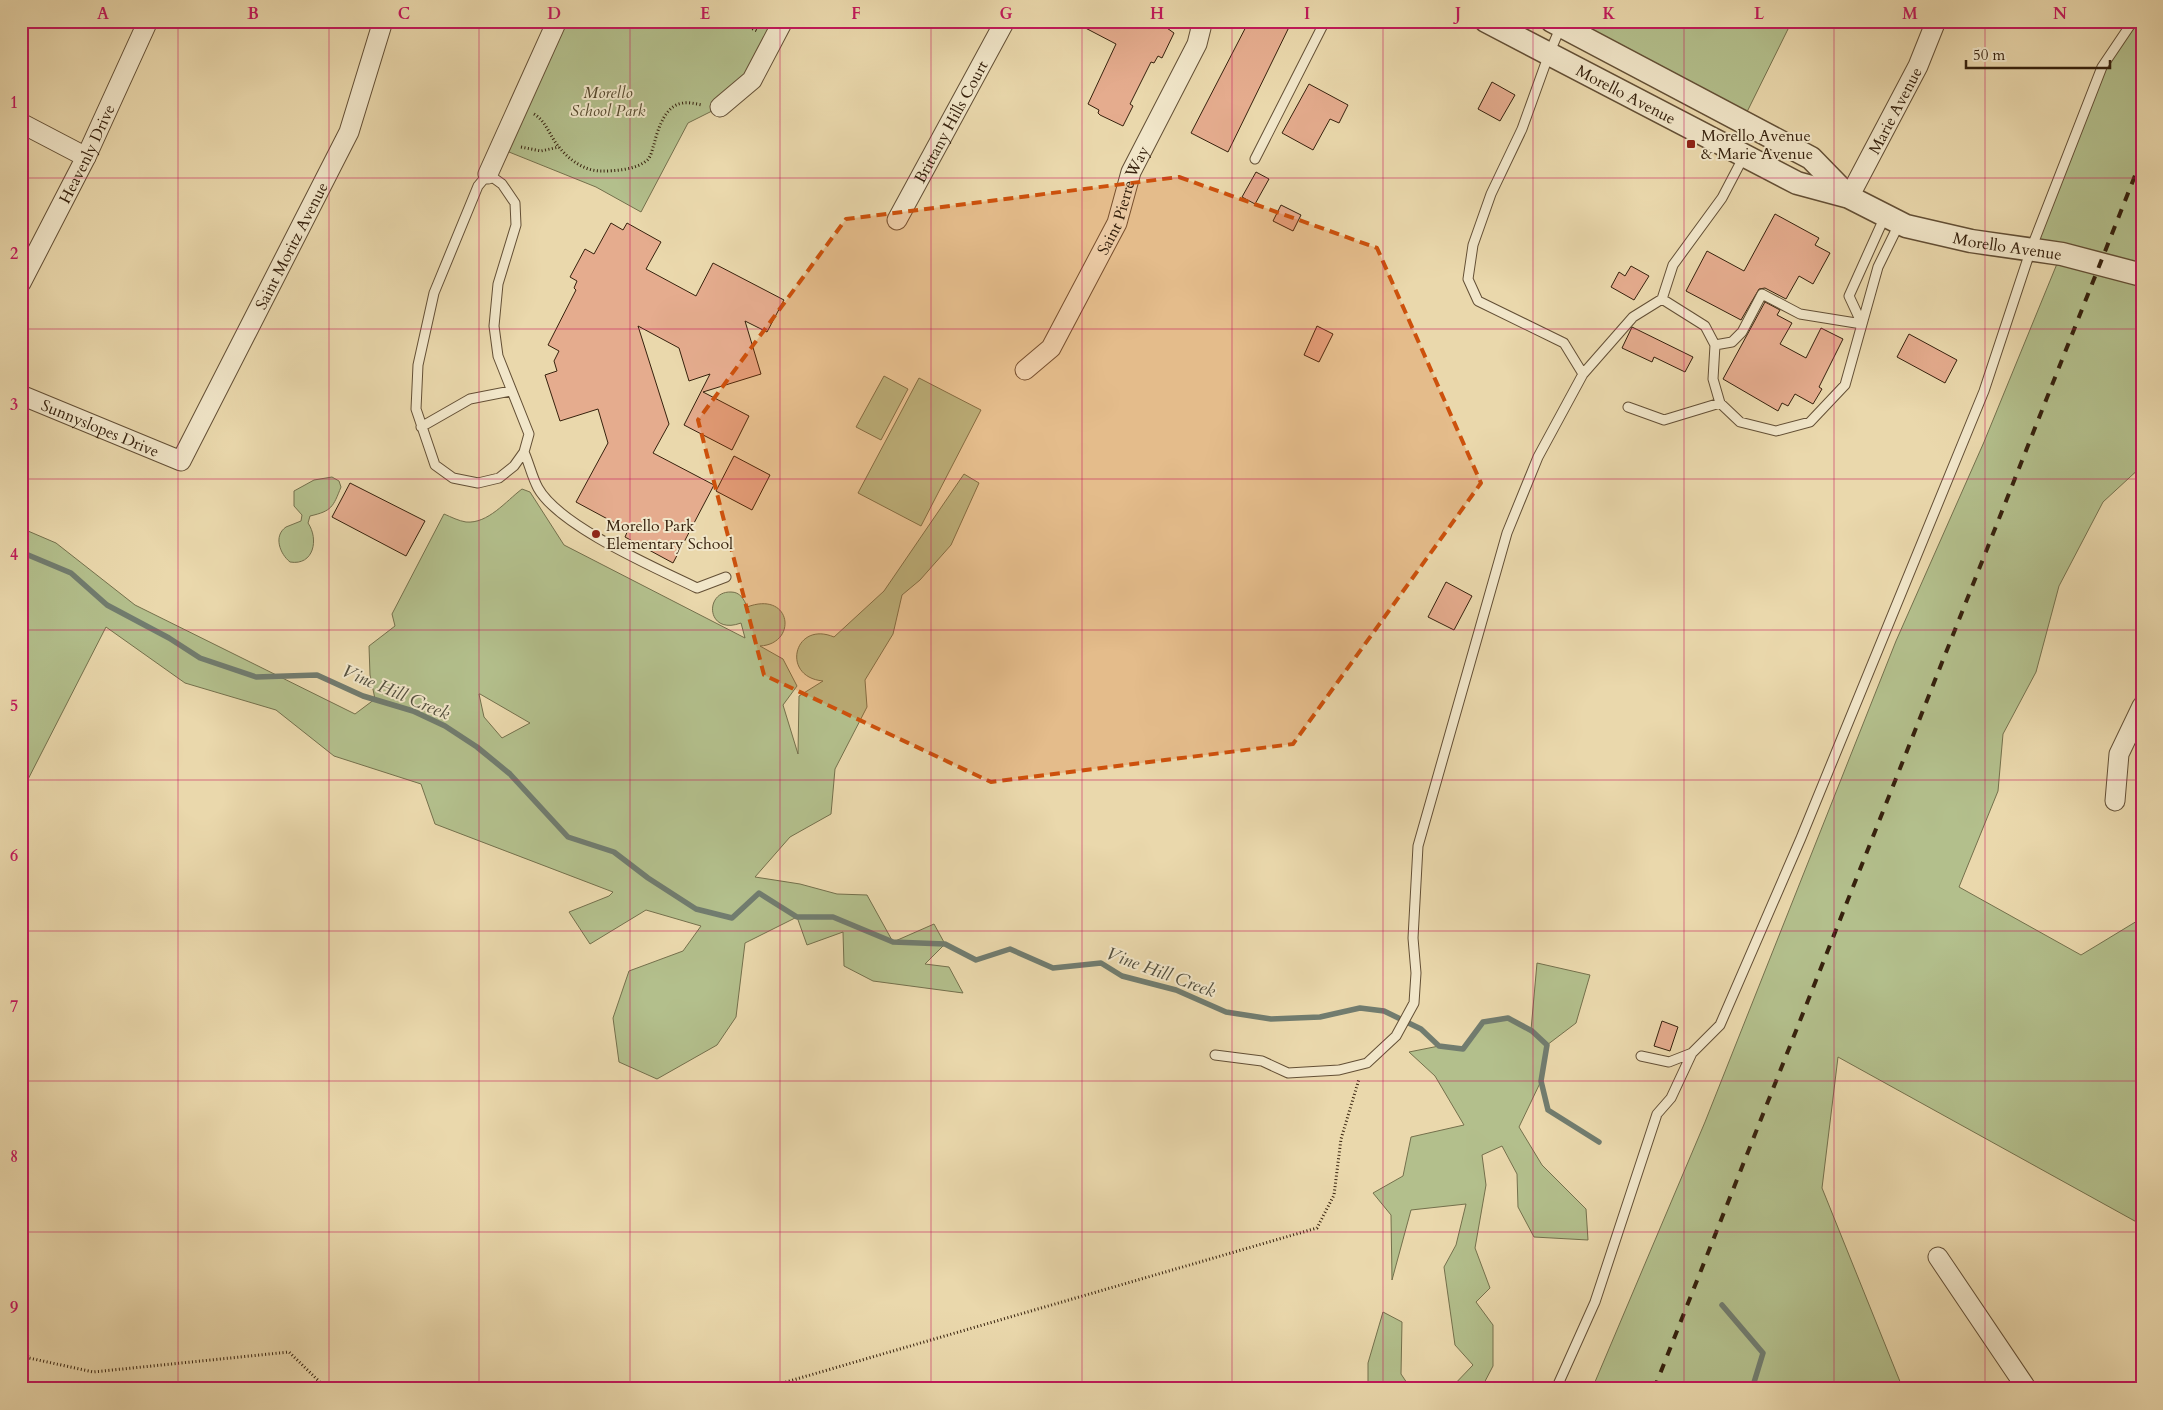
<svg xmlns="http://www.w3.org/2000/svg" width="2163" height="1410" viewBox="0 0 2163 1410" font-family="Cardo,serif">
	<rect width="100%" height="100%" fill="#ead8ac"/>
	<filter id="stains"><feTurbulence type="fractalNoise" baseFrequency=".004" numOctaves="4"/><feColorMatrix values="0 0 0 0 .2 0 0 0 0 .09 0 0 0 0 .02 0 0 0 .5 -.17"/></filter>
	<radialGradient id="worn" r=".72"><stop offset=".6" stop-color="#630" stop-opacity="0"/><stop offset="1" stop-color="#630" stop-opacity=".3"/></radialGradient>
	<path fill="#b3bf8c" stroke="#74704c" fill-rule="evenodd" d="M557,21H783L752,80L720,107L688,123L641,212L596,187L499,148Z
		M1552,21H1792L1742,122Z
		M2133,21H2142V466L2103,502L2059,586L2036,672L2003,734L1998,791L1959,887L2081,955L2142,918V1225L1838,1057L1822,1188L1903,1389H1592L1705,1122L1896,641L1984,442L2061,254L2031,249L2102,67Z
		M884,376L908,389L881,440L856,427Z
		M919,378L981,410L921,526L858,493Z
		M964,474L979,483L951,545L920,580L902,595L893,634L865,680L867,707L835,769L831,814L790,837L755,877L800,884L837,894L867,895L893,942L934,924L945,944L925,964L949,967L963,993L873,981L844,966L843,932L807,945L797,917L745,943L736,1017L717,1045L657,1079L619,1062L613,1018L629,971L683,951L701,926L646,910L590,944L569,912L609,896L613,892L435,824L421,784L334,756L276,710L185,683L106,627L21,793V528L56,543L135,605L355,714L375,699L370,675L369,646L395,626L392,614L444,514C451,517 459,521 466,522C488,524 506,501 522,489L530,492L564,545L745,638L741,623C706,636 704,591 731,592C740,592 744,599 747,607C792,590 798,644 760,646L783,659L797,686L783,705L798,754L799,696L823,681C780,677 794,620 834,637L884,591ZM479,694H480L530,723L502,738L484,717Z
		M332,477L339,481L341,487C333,507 332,511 310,516L308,523C319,539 314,566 290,562C280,554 273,536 286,527C291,525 296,523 301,521L302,515L294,506V491L314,480Z
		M1537,963L1590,975L1576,1023L1547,1045L1541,1081L1519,1127L1542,1165L1586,1209L1588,1240L1534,1237L1518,1207L1517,1174L1502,1146L1482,1155L1486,1185L1475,1248L1490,1288L1476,1302L1493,1325V1366L1481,1389H1450L1473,1365L1455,1345L1444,1267L1456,1245L1466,1204L1411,1210L1392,1280L1391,1215L1373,1193L1403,1176L1411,1137L1464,1125L1435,1076L1409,1052L1439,1046L1463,1049L1483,1022L1508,1018L1531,1030Z
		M1383,1312L1402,1322L1401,1374L1411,1389H1368V1363Z"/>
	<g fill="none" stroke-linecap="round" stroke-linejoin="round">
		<path stroke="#717c6f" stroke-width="5.5" d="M21,552L71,573L107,605L169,638L200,658L256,677L317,675L363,696L413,711L445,726L477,747L510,774L568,837L614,852L648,878L696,909L732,918L759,893L797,917H833L893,942L945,944L976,960L1010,949L1053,968L1101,963L1122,976L1176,990L1226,1012L1271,1019L1320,1017L1360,1008L1384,1011L1421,1029L1439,1046L1463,1049L1483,1022L1508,1018L1532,1031L1547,1045L1541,1081L1548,1110L1599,1142
			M1722,1305L1763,1353L1752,1389"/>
	</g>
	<path fill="#e5ac8e" stroke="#36210d" d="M1072,21H1157L1174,33L1162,58L1158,56L1154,63L1151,62L1130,104L1133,106L1123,126L1100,115L1098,113L1099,110L1088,104L1116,44Z
		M1249,21H1292L1228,152L1191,133Z
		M1492,82L1515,95L1500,121L1478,109Z
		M1309,84L1348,105L1339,123L1330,119L1313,150L1282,133Z
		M1256,172L1269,179L1255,204L1242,197Z
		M1281,205L1301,215L1293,231L1273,221Z
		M1775,214L1819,238L1815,245L1830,253L1813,284L1799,276L1786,299L1765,288L1759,289L1741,320L1686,291L1707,251L1744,271Z
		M611,223L623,230L627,223L661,242L646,269L696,296L713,263L784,300L767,332L745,321L761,374L703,392L749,416L732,450L684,425L710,374L689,381L679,348L638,326L669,424L653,453L714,485L673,563L625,537L628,530L576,502L608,443L598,409L560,421L545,375L557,371L554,361L559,351L548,345L576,290L574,288L577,281L570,277L585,249L594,254Z
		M1631,266L1649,276L1634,300L1611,287L1619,272L1625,276Z
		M1765,302L1780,310L1777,315L1792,323L1780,344L1806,358L1821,328L1843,339L1819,387L1822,389L1813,404L1795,394L1788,406L1782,403L1778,411L1723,379Z
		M1317,326L1333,334L1319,362L1304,355Z
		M1632,327L1693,357L1685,372L1654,357L1652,362L1622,348Z
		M1909,334L1957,360L1945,383L1897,357Z
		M734,456L770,475L752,510L716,491Z
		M350,483L425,521L406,556L332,517Z
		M1446,582L1472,596L1454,630L1428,617Z
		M1662,1021L1678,1027L1670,1051L1654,1046Z"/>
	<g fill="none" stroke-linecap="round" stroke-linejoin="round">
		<g stroke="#634f35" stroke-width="11">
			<path id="service" d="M1561,26L1549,54L1522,129L1491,194L1473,245L1468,279L1478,301L1564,343L1583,374
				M1255,159L1325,21
				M488,174L502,184L515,203L516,225L498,284L494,326L498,356L529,434L524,452L514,466L499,478L478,483L453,478L435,465L416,409L418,365L434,293L478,186Z
				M1662,299L1705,326L1715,345L1713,379L1720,403L1740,422L1776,431L1810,422L1845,385L1878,267L1899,224
				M1862,324L1849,296L1885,216
				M1715,345L1732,342L1742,332L1762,294L1800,314L1862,324
				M1628,407L1664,420L1720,403
				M421,427L470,399L511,391
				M524,452C529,463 532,477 538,488C559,526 656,568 697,588L726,577
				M1215,1055L1262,1061L1288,1073L1339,1070L1367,1063L1396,1036L1414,1003L1416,973L1413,938L1418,846L1507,533L1538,457L1583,374L1633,317L1662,299L1673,265L1722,198L1744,156
				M1641,1056L1669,1062L1692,1053L1720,1025L1801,838L1984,391L2031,249L2102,67L2133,21
				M1556,1389L1595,1302L1657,1114L1671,1098L1692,1053"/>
		</g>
		<g stroke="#634f35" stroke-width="21">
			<g id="minor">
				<path d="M720,107L752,80L783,21"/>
				<path d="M21,123L86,157"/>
				<path d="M488,174L557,21"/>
				<path id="s1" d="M1849,197L1918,66L1936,21"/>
				<path id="s2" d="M897,220L1005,21"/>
				<path id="s3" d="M21,283L86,157L148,21"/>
				<path id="s4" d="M1025,370L1051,348L1117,223L1131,172L1197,44L1201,28L1197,21"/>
				<path id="s5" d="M21,395L181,461L349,132L383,21"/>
				<path d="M2115,801L2119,754L2142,706"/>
				<path d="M1938,1257L2027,1389"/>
			</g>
		</g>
		<g stroke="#634f35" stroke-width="25">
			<g id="tertiary">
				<path id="s6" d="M1486,21L1797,183L1849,197L1906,226L1971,241L2062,254L2142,275"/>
				<path d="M1552,21L1811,158L1848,196"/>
			</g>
		</g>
		<path stroke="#36210d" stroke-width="3" stroke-dasharray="1 2.5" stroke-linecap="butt" d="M743,24L757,31
			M534,114C547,122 550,137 559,147C569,160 585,171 601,171C614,171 635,170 646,161C651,158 652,150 654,144C658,129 665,105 683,103C689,102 697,104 702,105
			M521,147L541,151L559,147
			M21,1343L29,1358L93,1372L289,1352L327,1389
			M762,1389L1317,1228L1334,1195L1341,1139L1359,1079"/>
		<use href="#service" stroke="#f1e6c9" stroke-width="9"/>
		<use href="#minor" stroke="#f1e6c9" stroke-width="19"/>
		<use href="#tertiary" stroke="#f1e6c9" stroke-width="22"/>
		<path stroke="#36210d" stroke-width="4" stroke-dasharray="9 9" stroke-linecap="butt" d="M1654,1389L2142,158"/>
	</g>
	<path fill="#cd510c" fill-opacity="0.2" stroke="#cd510c" stroke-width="4" stroke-dasharray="10 6" stroke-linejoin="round" d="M1179,177L1377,248L1481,483L1293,744L991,782L764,675L698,420L846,219Z"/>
	<path fill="none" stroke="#c2185b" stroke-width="1" stroke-opacity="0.55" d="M178,21V1389M329,21V1389M479,21V1389M630,21V1389M780,21V1389M931,21V1389M1082,21V1389M1232,21V1389M1383,21V1389M1533,21V1389M1684,21V1389M1834,21V1389M1985,21V1389M21,178H2142M21,329H2142M21,479H2142M21,630H2142M21,780H2142M21,931H2142M21,1081H2142M21,1232H2142"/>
	<g fill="#8f2418" stroke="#f1e6c9" stroke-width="2">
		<rect x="1686" y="139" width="10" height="10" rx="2.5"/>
		<circle cx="596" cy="534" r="5"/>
	</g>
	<g text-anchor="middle" stroke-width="4" stroke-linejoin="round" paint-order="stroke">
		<g font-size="16" font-style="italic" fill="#55482d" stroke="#f1e6c9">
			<text x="608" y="98">Morello<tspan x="608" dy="18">School Park</tspan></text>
		</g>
		<g font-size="16" fill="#36210d" stroke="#f1e6c9">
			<text dy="6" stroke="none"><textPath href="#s6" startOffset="158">Morello Avenue</textPath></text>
			<text dy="6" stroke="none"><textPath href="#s1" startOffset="98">Marie Avenue</textPath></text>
			<text dy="6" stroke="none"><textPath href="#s2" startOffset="112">Brittany Hills Court</textPath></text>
			<text dy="6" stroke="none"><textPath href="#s3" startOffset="145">Heavenly Drive</textPath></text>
			<text dy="6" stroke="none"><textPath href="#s4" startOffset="199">Saint Pierre Way</textPath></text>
			<text dy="6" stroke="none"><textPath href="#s5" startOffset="415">Saint Moritz Avenue</textPath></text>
			<text dy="6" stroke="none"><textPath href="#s6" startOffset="572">Morello Avenue</textPath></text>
			<text dy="6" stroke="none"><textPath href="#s5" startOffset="86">Sunnyslopes Drive</textPath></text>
		</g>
		<g font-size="16" fill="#36210d" stroke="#f1e6c9" text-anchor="start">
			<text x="1701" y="141">Morello Avenue<tspan x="1701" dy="18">&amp; Marie Avenue</tspan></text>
			<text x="606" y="531">Morello Park<tspan x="606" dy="18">Elementary School</tspan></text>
		</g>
		<g font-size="18" font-style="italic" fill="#534f3e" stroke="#f1e6c9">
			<text transform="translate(396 692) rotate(23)" y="6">Vine Hill Creek</text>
			<text transform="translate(1161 972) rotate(20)" y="6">Vine Hill Creek</text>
		</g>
	</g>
	<rect width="2163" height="1410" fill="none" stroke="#ead8ac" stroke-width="55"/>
	<path d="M1966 60v8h144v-8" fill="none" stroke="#36210d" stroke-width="2.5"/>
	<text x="1973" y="60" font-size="15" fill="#36210d" stroke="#f1e6c9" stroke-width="4" paint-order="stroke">50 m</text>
	<rect x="28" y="28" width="2108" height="1354" fill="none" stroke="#c2185b" stroke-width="2"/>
	<g font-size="16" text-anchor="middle" font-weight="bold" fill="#c2185b">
		<text x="103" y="19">A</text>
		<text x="253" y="19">B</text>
		<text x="404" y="19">C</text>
		<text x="554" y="19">D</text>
		<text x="705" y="19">E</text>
		<text x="856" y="19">F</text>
		<text x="1006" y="19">G</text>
		<text x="1157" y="19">H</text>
		<text x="1307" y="19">I</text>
		<text x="1458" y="19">J</text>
		<text x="1609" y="19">K</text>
		<text x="1759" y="19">L</text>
		<text x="1910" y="19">M</text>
		<text x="2060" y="19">N</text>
		<text x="14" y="108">1</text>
		<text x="14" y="259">2</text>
		<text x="14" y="410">3</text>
		<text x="14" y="560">4</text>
		<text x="14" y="711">5</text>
		<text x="14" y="861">6</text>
		<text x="14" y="1012">7</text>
		<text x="14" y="1162">8</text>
		<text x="14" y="1313">9</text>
	</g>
	<rect width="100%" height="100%" filter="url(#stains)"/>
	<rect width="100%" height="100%" fill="url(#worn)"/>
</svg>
